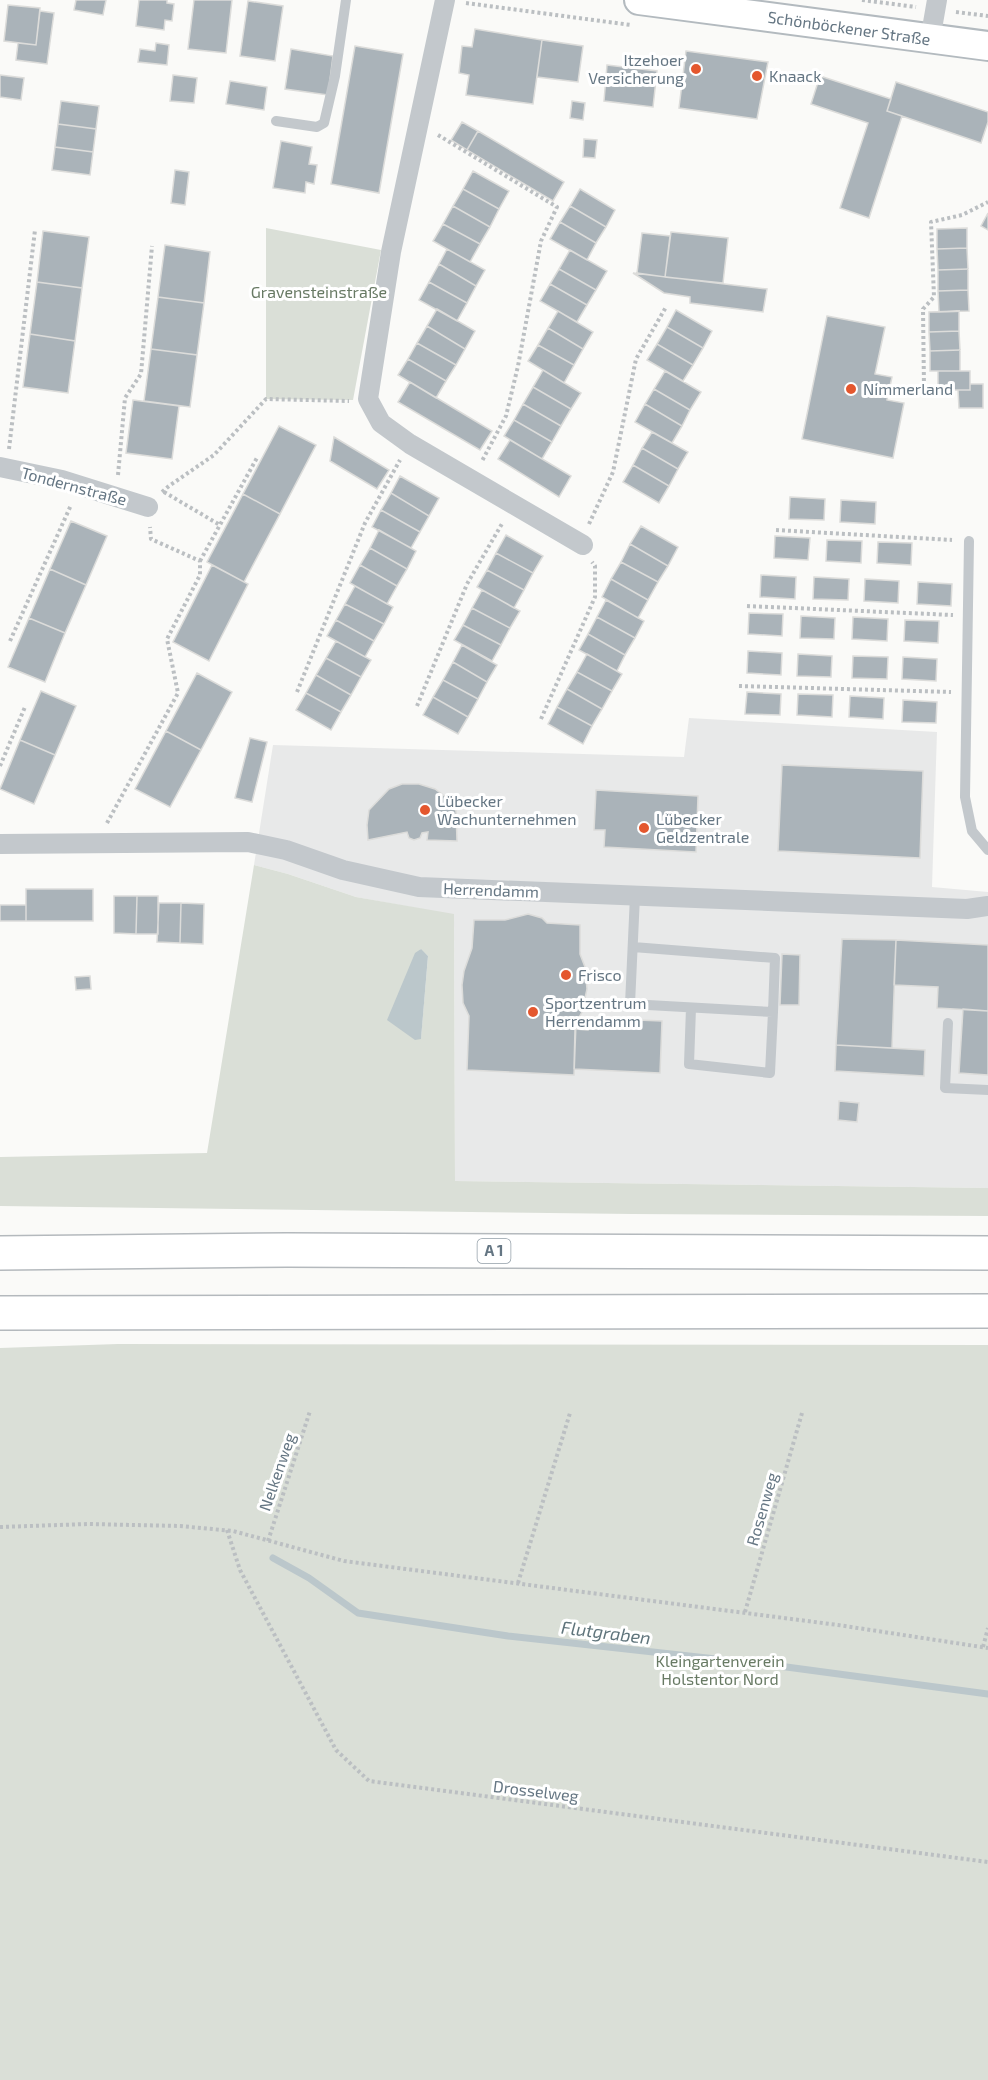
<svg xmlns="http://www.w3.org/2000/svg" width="988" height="2080" viewBox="0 0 988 2080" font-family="'Exo 2',sans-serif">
	<rect width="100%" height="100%" fill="#fafaf8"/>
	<path fill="#e8e9e9" d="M689,718L937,732L932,887L988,892V1188L455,1181L454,915L356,897L288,874L254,865L273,745L684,757Z"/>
	<path fill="#dadfd7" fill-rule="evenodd" d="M266,228L381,250L353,400L266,399Z
		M254,865L288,874L356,897L454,914L455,1181L988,1188V1216L632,1214L0,1206V1157L207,1153ZM420,949L428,956L421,1038Z
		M118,1344L988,1345V2080H0V1348Z"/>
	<path fill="#bbc7cb" d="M421,949L428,956L421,1039L415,1040L387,1020L415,953Z"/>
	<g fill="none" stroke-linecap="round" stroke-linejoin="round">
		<path stroke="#bbc7cb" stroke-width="7" d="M273,1558L309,1578L358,1613L508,1636L779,1666L988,1694"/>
	</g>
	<path fill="#aab3b9" stroke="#dcdcda" stroke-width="1.5" d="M76,0H106L103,15L74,10Z
		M139,0H167V3L174,4L172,21L165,20L164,30L136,26Z
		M194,0H232L226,53L188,49Z
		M248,1L283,6L275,61L240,56Z
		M8,5L40,8L36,45L4,41Z
		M40,11L54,13L47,64L16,60L18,43L36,45Z
		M475,29L542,40L533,104L466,95L469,75L459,73L462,46L472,47Z
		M542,40L583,46L578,82L537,77Z
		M156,43L169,45L167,65L138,62L140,49L155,51Z
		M355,46L403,54L379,193L331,184Z
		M291,49L333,56L328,95L285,89Z
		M686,51L768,62L757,119L679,108Z
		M607,65L657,71L653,107L604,101Z
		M0,75L24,78L21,100L0,97Z
		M173,75L197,78L194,103L170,101Z
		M820,76L891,99L887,111L902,116L869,218L840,208L868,123L811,104Z
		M230,81L267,87L264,110L226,104Z
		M896,82L988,112V122L981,143L887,111Z
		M61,101L99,106L96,129L58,124Z
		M572,101L585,103L583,120L570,118Z
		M462,122L478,131L467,150L451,140Z
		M58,124L96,129L93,152L55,147Z
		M478,131L564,182L553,201L467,150Z
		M584,139L597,140L595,158L583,157Z
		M281,141L312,147L309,164L317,165L314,184L306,182L305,193L273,188Z
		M55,147L93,152L90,175L52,170Z
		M175,170L189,172L185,205L171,203Z
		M473,171L509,191L499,209L463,189Z
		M463,189L499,209L490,227L453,206Z
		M580,189L615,210L606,227L570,206Z
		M453,206L490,227L480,244L443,224Z
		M570,206L606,227L596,243L560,222Z
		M988,213V230L981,226Z
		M560,222L596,243L587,260L550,239Z
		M443,224L480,244L470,262L433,241Z
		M967,228V248L937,249V229Z
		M43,231L89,237L82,288L37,282Z
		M671,232L728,238L723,283L665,277Z
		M642,233L670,236L665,277L637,273Z
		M165,245L210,252L204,303L158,297Z
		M967,248L968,269L938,270L937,249Z
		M447,249L485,270L476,286L439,264Z
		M570,250L607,271L596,290L559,269Z
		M439,264L476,286L467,303L429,282Z
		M559,269L596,290L587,305L550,284Z
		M968,269V290L938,291V270Z
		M633,273L767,289L763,312L690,303V297L664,293Z
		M37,282L82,288L75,341L30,334Z
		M429,282L467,303L457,321L419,300Z
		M550,284L587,305L577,322L540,301Z
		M968,290L969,311L939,312L938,291Z
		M158,297L204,303L197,355L151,349Z
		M437,309L475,331L465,349L427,326Z
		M676,310L712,331L703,348L667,327Z
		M558,311L593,332L583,349L548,328Z
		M959,311V331L929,332V312Z
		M827,316L885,327L875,374L892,377L887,400L904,403L893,458L802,439Z
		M427,326L465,349L456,365L417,343Z
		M667,327L703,348L693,365L657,344Z
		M548,328L583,349L574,365L538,345Z
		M959,331L960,350L930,351L929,332Z
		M30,334L75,341L68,393L23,387Z
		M417,343L456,365L446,381L408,359Z
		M657,344L693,365L683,381L647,360Z
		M538,345L574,365L564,383L528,361Z
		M151,349L197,355L190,407L144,401Z
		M960,350V371H930V351Z
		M408,359L446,381L436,398L398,375Z
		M543,370L581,393L571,409L533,387Z
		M665,371L701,392L690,410L654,389Z
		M938,371H970V390H938Z
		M410,382L492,431L480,450L398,402Z
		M970,384H983V408H959L958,390H970Z
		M533,387L571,409L561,426L523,404Z
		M654,389L690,410L682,426L645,404Z
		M133,400L179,406L172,459L126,453Z
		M523,404L561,426L552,442L514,420Z
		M645,404L682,426L672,443L635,422Z
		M514,420L552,442L542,459L504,436Z
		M279,426L316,445L280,514L243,494Z
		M652,432L688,452L678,469L642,448Z
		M334,437L389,470L377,489L330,461Z
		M510,440L571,476L559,497L498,459Z
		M642,448L678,469L669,486L633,465Z
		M633,465L669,486L659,503L623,482Z
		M400,476L439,498L429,516L391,493Z
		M391,493L429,516L420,532L381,510Z
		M243,494L280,514L244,582L207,562Z
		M790,497L825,499L824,520L789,519Z
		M841,500L876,502L875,524L840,522Z
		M381,510L420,532L411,548L372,527Z
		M71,521L107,536L86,585L50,569Z
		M641,526L678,547L668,566L630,544Z
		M379,530L416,551L407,569L370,548Z
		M506,535L543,556L533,573L496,553Z
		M775,536L810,538L808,560L774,558Z
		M827,540L862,541L861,563L826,561Z
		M878,542L912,543L911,565L877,563Z
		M630,544L668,566L658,582L621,562Z
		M370,548L407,569L397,586L360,565Z
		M496,553L533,573L524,590L487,570Z
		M621,562L658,582L648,600L611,579Z
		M212,565L248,584L209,661L173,642Z
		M360,565L397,586L387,604L350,583Z
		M50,569L86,585L65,633L29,618Z
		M487,570L524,590L514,608L477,587Z
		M761,575L796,577L795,599L760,597Z
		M814,577L849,579L848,600L813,599Z
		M611,579L648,600L638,618L602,597Z
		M865,579L899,581L898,603L864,601Z
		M918,582L952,584L951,606L917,604Z
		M355,586L393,607L384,624L345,604Z
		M482,590L520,611L510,628L472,608Z
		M606,600L644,621L635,638L597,617Z
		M345,604L384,624L374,641L336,620Z
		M472,608L510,628L501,645L463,625Z
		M749,613L783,614L782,636L748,634Z
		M801,616L835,618L834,639L800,638Z
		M597,617L635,638L625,655L588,634Z
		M853,617L888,619L887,641L852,639Z
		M29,618L65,633L45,682L8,667Z
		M336,620L374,641L365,657L327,636Z
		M905,620L939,621L938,643L904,641Z
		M463,625L501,645L492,661L454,640Z
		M588,634L625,655L617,671L579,650Z
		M336,641L371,660L361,677L326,658Z
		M462,645L497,665L487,682L453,662Z
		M748,651L782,653L781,675L747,673Z
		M587,654L622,674L612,691L577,672Z
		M798,654L832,656L831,677L797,676Z
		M853,656L888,657L887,679L852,678Z
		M903,657L937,659L936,681L902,679Z
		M326,658L361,677L351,695L316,675Z
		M453,662L487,682L478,699L443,680Z
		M577,672L612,691L602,709L567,689Z
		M197,673L232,692L201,750L166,731Z
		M316,675L351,695L341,712L306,693Z
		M443,680L478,699L468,717L433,697Z
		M567,689L602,709L592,726L557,707Z
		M41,691L76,706L55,755L20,740Z
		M747,692L781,694L780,715L745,714Z
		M306,693L341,712L331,730L296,710Z
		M798,694L833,695L832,717L797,715Z
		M850,696L884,698L883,719L849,717Z
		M433,697L468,717L458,734L423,715Z
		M903,700L937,702L936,723L902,722Z
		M557,707L592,726L583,744L548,724Z
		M166,731L201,750L170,807L135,789Z
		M250,738L267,742L252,802L235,798Z
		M20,740L55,755L34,804L0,789Z
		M782,765L923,771L920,858L778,851Z
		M402,784H419L435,789L447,798L456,811L457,841L427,840L428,832L422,833L420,838L414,840L409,838L407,832L368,840L367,825L369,810L389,789Z
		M596,790L698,796L696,852L604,847L605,830H594Z
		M26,889H93V921H26Z
		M114,896H137L136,934L114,933Z
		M137,896H158V934H136Z
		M159,903H181L180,943L157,942Z
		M181,903L204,904L203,944L180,943Z
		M0,905H26V921H0Z
		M528,914L542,918L547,923L580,925V954L585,967L587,989L582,1012L576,1023L574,1075L467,1070L469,1016L463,1003L462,985L464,971L472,948L474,920H505Z
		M842,939L896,940L892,1048L836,1045Z
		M896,940L988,945V1011L937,1008L938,987L894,985Z
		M782,954L800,955L799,1005H780Z
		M90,976L91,989L76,990L75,977Z
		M963,1009L988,1011V1075L959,1073Z
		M589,1018L662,1021L660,1073L574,1069L575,1029L588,1030Z
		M836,1045L925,1050L924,1076L835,1071Z
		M839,1101L859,1103L857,1122L838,1120Z"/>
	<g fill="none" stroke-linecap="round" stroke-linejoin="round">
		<g stroke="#b3babf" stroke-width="32">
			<path id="secondary" d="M639,0L988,46"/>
		</g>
		<g stroke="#b4b9bd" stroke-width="36">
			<path id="motorway" d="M0,1253L287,1250L988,1253
				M0,1313L988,1311"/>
		</g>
		<path stroke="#bbbfc2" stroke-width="4" stroke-dasharray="3 3" stroke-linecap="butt" d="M862,0L916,7
			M466,3L631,25
			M956,12L988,16
			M438,135L557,207L541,241L518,366L506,416L482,461
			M924,387L923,309L934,297L931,222L962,215L988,202
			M9,449L35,230
			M118,475L125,398L141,374L152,246
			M162,492L169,486L214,455L266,399L349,401
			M164,492L220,525
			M589,524L613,472L636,359L666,307
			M776,530L952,540
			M200,561L258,456
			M747,606L953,615
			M10,641L71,505
			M739,686L951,692
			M297,692L365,523L400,460
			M417,706L467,584L503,522
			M541,719L595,597V566L592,562
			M0,766L25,707
			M107,823L178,693L167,639L200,575V561L151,539L150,527
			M0,1527L88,1524L180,1526L233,1531L344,1561L838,1625L988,1648
			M227,1530L240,1570L336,1750L369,1781L988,1862
			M268,1541L310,1411
			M518,1583L570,1413
			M745,1612L802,1413
			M983,1647L988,1628"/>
		<path stroke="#c3c8cc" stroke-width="10" d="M276,121L317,127L324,123L335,76L346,0
			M969,541L965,797L972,831L988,850
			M635,896L630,1004L773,1012L770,1073L689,1064L691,1008
			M633,947L775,958L773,1012
			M948,1023L945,1088L988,1090"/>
		<path stroke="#c3c8cc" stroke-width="20" d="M445,0L391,252L368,399L381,423L410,444L583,545
			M930,40L937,0
			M0,467L62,480L148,507
			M0,844L248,842L286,850L343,870L419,887L967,909L988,906"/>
		<use href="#secondary" stroke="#fff" stroke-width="28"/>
		<use href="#motorway" stroke="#fff" stroke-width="33"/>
	</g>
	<g fill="#e4572e" stroke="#fff" stroke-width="2">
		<circle cx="696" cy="69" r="6"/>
		<circle cx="757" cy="76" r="6"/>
		<circle cx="851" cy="389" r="6"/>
		<circle cx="425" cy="810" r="6"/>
		<circle cx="644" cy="828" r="6"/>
		<circle cx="566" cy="975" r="6"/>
		<circle cx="533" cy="1012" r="6"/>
	</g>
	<g text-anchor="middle" stroke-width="6" stroke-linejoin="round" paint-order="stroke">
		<rect fill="#fff" stroke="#939fa8" stroke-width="1.5" x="477.5" y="1239" width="33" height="24" rx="4.5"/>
		<g font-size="15" font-weight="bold" fill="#657683">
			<text x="494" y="1256">A 1</text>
		</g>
		<g font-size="16" fill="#657683" stroke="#fff">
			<text transform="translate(849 28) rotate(8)" y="6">Schönböckener Straße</text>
			<text transform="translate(74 486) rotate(15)" y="6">Tondernstraße</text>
			<text transform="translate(491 890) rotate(2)" y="6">Herrendamm</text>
			<text transform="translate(277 1472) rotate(-71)" y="6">Nelkenweg</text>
			<text transform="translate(762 1509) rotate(-74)" y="6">Rosenweg</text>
			<text transform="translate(536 1791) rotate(7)" y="6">Drosselweg</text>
		</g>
		<g font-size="16" fill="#657683" stroke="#fff" text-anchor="start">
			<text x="684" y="66" text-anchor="end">Itzehoer<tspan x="684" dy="18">Versicherung</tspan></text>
			<text x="769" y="82">Knaack</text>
			<text x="863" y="395">Nimmerland</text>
			<text x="437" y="807">Lübecker<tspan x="437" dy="18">Wachunternehmen</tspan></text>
			<text x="656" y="825">Lübecker<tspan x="656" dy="18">Geldzentrale</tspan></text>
			<text x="578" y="981">Frisco</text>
			<text x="545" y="1009">Sportzentrum<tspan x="545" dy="18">Herrendamm</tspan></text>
		</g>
		<g font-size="16" fill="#687a64" stroke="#fff">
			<text x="319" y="298">Gravensteinstraße</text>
			<text x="720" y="1667">Kleingartenverein<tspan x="720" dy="18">Holstentor Nord</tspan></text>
		</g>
		<g font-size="18" font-style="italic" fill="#60757c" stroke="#fff">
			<text transform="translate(606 1633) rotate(7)" y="6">Flutgraben</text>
		</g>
	</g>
</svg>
